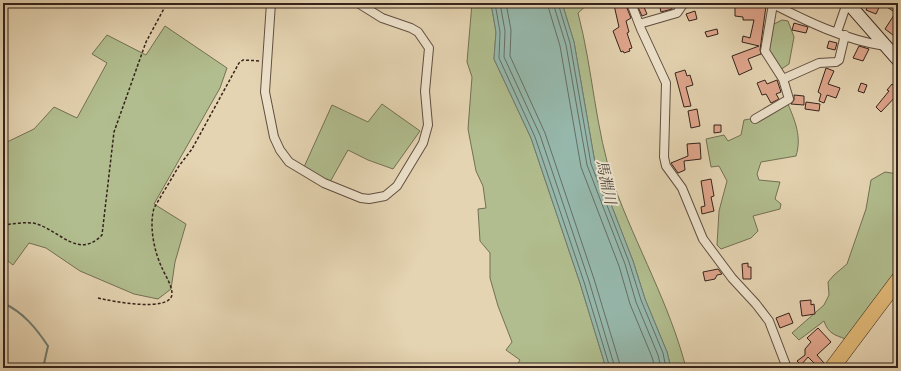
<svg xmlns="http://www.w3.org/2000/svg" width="901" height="371" viewBox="0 0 901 371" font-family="'IM FELL French Canon','Noto Serif JP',serif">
	<rect width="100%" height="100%" fill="#e5d4b2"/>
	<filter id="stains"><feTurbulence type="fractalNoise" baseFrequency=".005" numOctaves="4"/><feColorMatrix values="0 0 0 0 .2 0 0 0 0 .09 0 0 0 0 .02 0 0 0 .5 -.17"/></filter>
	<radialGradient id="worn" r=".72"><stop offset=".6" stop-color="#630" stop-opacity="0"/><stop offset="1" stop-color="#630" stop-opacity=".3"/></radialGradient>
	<path fill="#b1bd8e" stroke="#737054" d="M472,3H491L496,32L494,59L531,138L580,283L606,368H515L520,360L506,350L512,342L498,306L490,278V253L480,241L478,209L486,208L483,186L476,171L468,129L472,77L467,62Z
		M562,3H589L578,13C593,70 595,129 614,185C636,246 670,305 686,368H671L667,352L645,299L633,261L595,163L574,42Z
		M782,20L788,21L794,37L789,64L780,70L767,48L772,25Z
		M165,26L227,68L220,88L154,204L186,224L175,262L171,289L158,299L134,294L80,271L46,248L29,243L13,265L3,257V140L5,143L34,129L54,107L77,118L107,63L92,54L107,35L146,55Z
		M382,104L420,131L393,169L368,160L348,150L330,182L304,167L332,105L368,122Z
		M788,104C795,121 802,137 796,156L761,162L757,174L759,180L780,182L775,199L781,204L780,209L753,216L758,231L751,238L721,249L717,245L719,211L727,181L719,166L711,167L706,139L724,135L728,141L741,135L744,120L750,119L756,123Z
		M885,172L898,174L893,188L898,194V270L846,339C834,335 828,333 824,321L799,340L792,333L824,305L829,295L828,282L834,275L847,264L866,209L871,180Z"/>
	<path fill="#96b8ac" stroke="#6f7c72" d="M491,3H562L574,42L595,163L633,261L645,299L667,352L671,368H606L580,283L531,138L494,59L496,32Z"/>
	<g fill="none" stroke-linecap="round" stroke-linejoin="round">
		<path stroke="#666e64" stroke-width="1" d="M495,3L500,32L499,58L535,137L584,282L610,368
			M500,3L505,31L504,57L540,135L589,281L615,368
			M506,3L511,30L510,56L545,133L594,279L621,368
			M547,3L560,46L581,167L619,266L630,304L652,357L655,368
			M553,3L566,45L587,165L625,264L636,302L658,355L661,368
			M558,3L570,43L591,164L629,262L641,300L663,353L666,368"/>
		<path stroke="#6f7c72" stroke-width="2" d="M3,303C23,312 36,328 48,346L43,368"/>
	</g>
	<path fill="#e0a68d" stroke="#35231b" d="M620,3H625L631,18L626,21L629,32L627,33L632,48L629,49L630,51L624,53L623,51L621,52L613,31L619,27L614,5Z
		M659,3H671L672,9L661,12Z
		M735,3L766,6L760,50L761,54L748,59L752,69L739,75L732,56L759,46L742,42L743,36L750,38L754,20H743V17L735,16Z
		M869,3H898V4L893,11L881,3L876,14L866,10Z
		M643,5L647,14L642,16L638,7Z
		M898,9V28L893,35L885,29Z
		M695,11L697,19L689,21L686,14Z
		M794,23L808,27L806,33L792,30Z
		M717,29L718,34L707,37L705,32Z
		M829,41L837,43L835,50L827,48Z
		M859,46L869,49L863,61L853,58Z
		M826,68L834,71L828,84L840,88L836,98L827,95L824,103L819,101L821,94L818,92Z
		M685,70L687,76L690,75L693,85L686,87L691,106L684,107L675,73Z
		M765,80L767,84L777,80L781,92L776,94L779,99L771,103L766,94L762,95L757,83Z
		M861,83L867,85L864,93L858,91Z
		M892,84L898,90V94L881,112L876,107L889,91L887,90Z
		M794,95L804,96V105L791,104L794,100Z
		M806,102L820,104L819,111L805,109Z
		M697,109L700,126L691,128L688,111Z
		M714,125H721V132L714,133Z
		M700,143L701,159L684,161L685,170L678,173L671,163L688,156L687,144Z
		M711,179L714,196L711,197L714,211L702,214L701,207L705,206L701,181Z
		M748,263V267H751V279H743L742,264Z
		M718,269L722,274L717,275L715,279L705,281L703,272Z
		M811,300V305L814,304L815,314L802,316L800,301Z
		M789,313L793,323L780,328L776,318Z
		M818,328L831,342L817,355L824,363L819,368L808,357L801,365L797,361L805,355V349L811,342L807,338Z"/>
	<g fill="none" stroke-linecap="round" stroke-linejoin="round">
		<g stroke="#614f41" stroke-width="10">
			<path id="street" d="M271,3L265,92L274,137L280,150L289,162L324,183L361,198L369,199L385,196L397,186L423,143L428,125L425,91L429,48L418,32L411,28L382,18L358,3
				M631,3L641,29L666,83L664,157L666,166L682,188L703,239L732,278L756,304L769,321L787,368
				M771,3C806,21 845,40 885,46
				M639,24L677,13L684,3
				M837,32L847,3
				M783,79L819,63L836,62L839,60L845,35
				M755,119L789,99L783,79L765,51L773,4"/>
		</g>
		<g stroke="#35231b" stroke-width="14">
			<path id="secondary" d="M848,3L898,60"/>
		</g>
		<g stroke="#35231b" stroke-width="16">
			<path id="highway" d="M832,368L898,280"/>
		</g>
		<path stroke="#35231b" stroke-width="1.5" stroke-dasharray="3 2" stroke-linecap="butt" d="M3,225C14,224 27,221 37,224C61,232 79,259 102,235L114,132L146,42L167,3
			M98,298C110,301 171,313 172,294C172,285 165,275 162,268C154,251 149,226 154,208L179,166L192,149L239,63L243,60L261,61
			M3,364L25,365"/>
		<use href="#street" stroke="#eee3cd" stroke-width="8"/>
		<use href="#secondary" stroke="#eee3cd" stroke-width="12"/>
		<use href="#highway" stroke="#e2ba79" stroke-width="15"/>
	</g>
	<g text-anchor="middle" stroke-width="4" stroke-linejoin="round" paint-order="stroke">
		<g font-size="15" font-style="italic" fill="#4d483f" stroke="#eee3cd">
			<text transform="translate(606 182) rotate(78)" y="5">馬淵川</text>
		</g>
	</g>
	<rect width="901" height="371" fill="none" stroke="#e5d4b2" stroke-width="16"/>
	<rect x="4" y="4" width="893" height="363" fill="none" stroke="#35231b" stroke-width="2"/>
	<rect x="8" y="8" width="885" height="355" fill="none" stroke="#35231b"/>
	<rect width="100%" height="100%" filter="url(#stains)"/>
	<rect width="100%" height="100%" fill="url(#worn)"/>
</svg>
